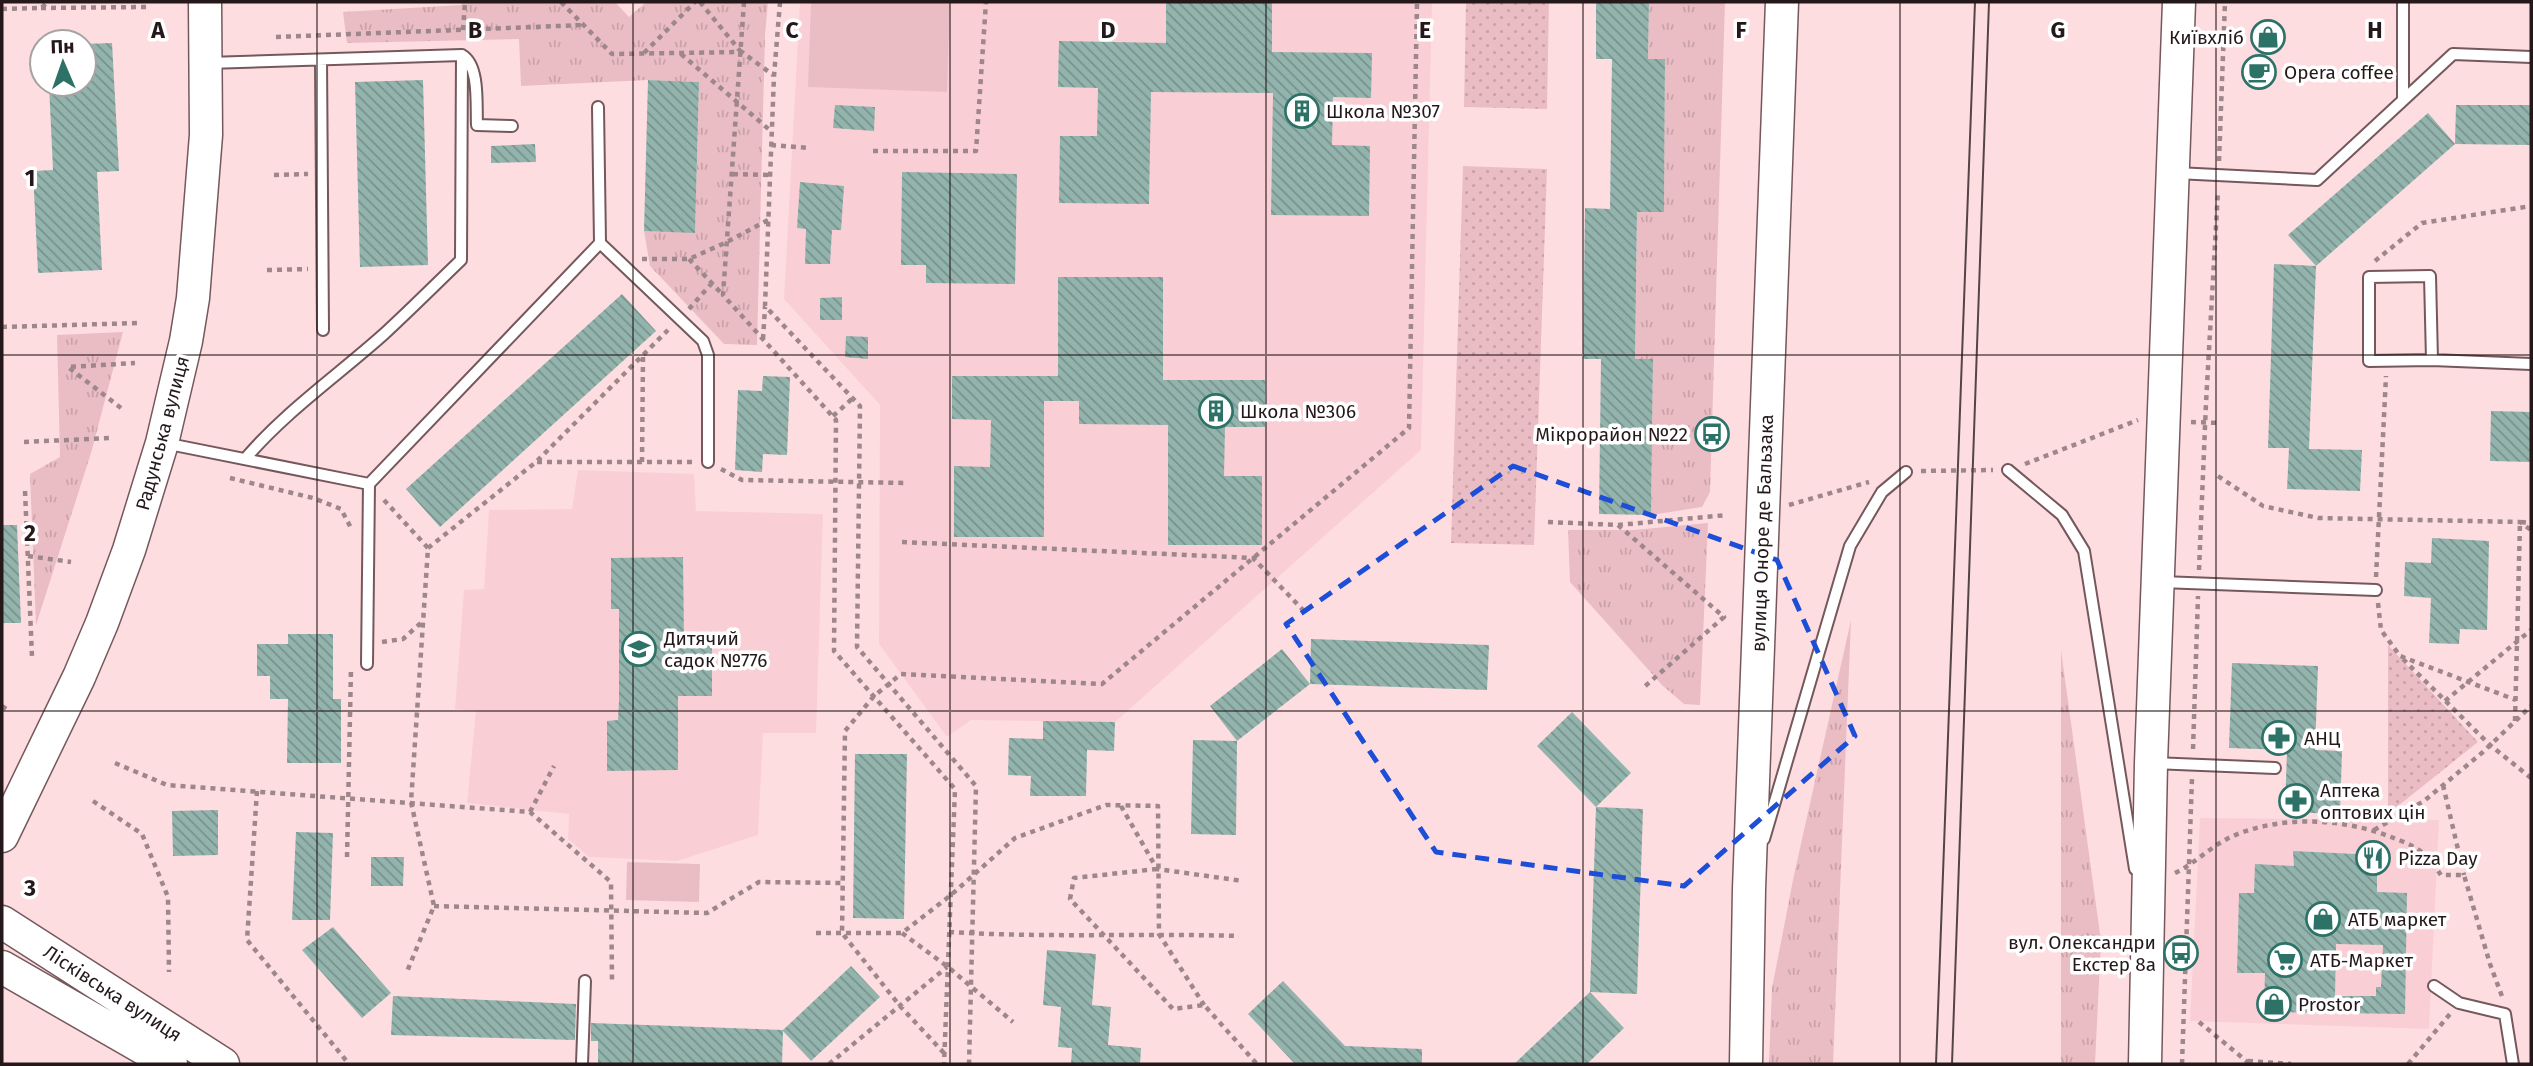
<svg xmlns="http://www.w3.org/2000/svg" width="2533" height="1066" viewBox="0 0 2533 1066" font-family="'Fira Sans',sans-serif">
	<defs>
		<pattern id="grass-tufts" width="24" height="20" patternUnits="userSpaceOnUse" patternTransform="scale(1.75)"><rect width="24" height="20" fill="#eabdc4"/><path d="M3 7l-1-3M5 7V3M7 7l1-3M15 17l-1-3M17 17v-4M19 17l1-3" fill="none" stroke="#c9a2a8"/></pattern>
		<pattern id="park-dots" width="8" height="8" patternUnits="userSpaceOnUse" patternTransform="scale(1.75)"><rect width="8" height="8" fill="#eabdc4"/><path d="M2 2h.1M6 6h.1" fill="none" stroke="#c9a2a8" stroke-width="1.8" stroke-linecap="round"/></pattern>
		<pattern id="building-back-hatch" width="6" height="6" patternUnits="userSpaceOnUse" patternTransform="scale(1.75)"><rect width="6" height="6" fill="#93b4ad"/><path d="M-1 5l2 2M0 0l6 6M5-1l2 2" fill="none" stroke="#78918c"/></pattern>
	</defs>
	<rect width="100%" height="100%" fill="#fedde1"/>
	<path fill="#f9cfd5" d="M800,2H1432L1421,450L1115,722L971,720L947,737L879,644L880,405L784,299Z
		M578,470L694,474L696,511L823,514L816,733H763L758,835L677,861L589,857L568,839L569,814L467,803L476,711L455,709L464,590L484,589L489,510L572,509Z
		M2200,818L2439,820L2429,1029L2190,1021Z"/>
	<path fill="url(#grass-tufts)" d="M462,2H615L629,17L646,2H768L765,35L757,345L724,344L650,266L644,231L695,232L699,82L648,80L521,86L519,39L347,43L343,12L461,5Z
		M1649,2H1725L1710,492L1702,507L1651,515L1653,360L1635,359L1637,212L1664,211L1665,60L1648,59Z
		M123,332L91,453L36,625L30,474L60,457L57,335Z
		M1708,523L1700,705L1684,704L1662,685L1570,582L1568,530H1633Z
		M1851,620L1833,1064L1769,1063L1772,988L1794,875Z
		M2061,650L2101,941L2095,1064H2061Z"/>
	<path fill="url(#park-dots)" d="M1466,2H1549L1547,109L1464,107Z
		M1463,166L1547,169L1534,545L1451,543Z
		M2388,645L2478,742L2388,814Z"/>
	<path fill="#eabdc4" d="M811,2H950L947,92L808,87Z
		M627,862L700,864L699,902L626,900Z"/>
	<path fill="url(#building-back-hatch)" fill-rule="evenodd" d="M1166,2H1272V52L1372,53L1371,98L1333,97L1332,145L1370,146L1369,216L1271,215L1273,93L1151,92L1149,204L1059,203L1060,136H1097L1098,88L1058,87L1059,41L1166,43Z
		M1596,2H1649L1648,59H1665L1664,212H1637L1635,359H1653L1651,515L1599,514L1601,359H1583L1585,208L1610,209L1612,59H1596Z
		M112,43L119,171L97,172L102,270L38,273L33,171L53,170L49,84H84V44Z
		M423,80L428,265L360,267L355,82Z
		M648,80L699,82L695,233L644,231Z
		M835,105L875,107L874,131L833,128Z
		M2456,105H2531V145L2455,144Z
		M2428,113L2455,144L2316,266L2288,235Z
		M535,144L536,162L491,163V146Z
		M902,172L1017,174L1015,284L926,283V265H901Z
		M800,182L844,186L841,230H832L830,264H805L806,229L797,228Z
		M2274,264L2316,266L2309,449L2362,450L2360,491L2287,489L2289,448H2268Z
		M1058,277H1163V380H1265V427H1225L1224,476H1262V545H1168V425L1079,424V401H1044V537H954V466L990,467L991,420L952,419V376H1058Z
		M622,294L656,331L440,527L406,489Z
		M842,297V320H820V298Z
		M846,336L868,337V359L845,357Z
		M763,376L790,377L787,455L763,454L762,472L735,470L738,390L762,391Z
		M2491,411L2531,412V462L2490,461Z
		M2,525H17L21,623H2Z
		M2432,538L2489,541L2487,630L2460,629L2459,644L2429,643L2431,598L2404,596L2405,562L2431,563Z
		M683,557L684,642H712V696H678V770L607,771V721L618,720L619,701V609H611V558Z
		M288,634H333V699H341V763H287L288,699H270V676H257V644H288Z
		M1311,639L1489,645L1487,690L1310,684Z
		M1282,649L1310,684L1237,741L1210,706Z
		M2232,663L2318,666L2315,750L2342,751L2340,814L2285,812L2287,750L2229,748Z
		M1572,712L1631,773L1596,807L1537,746Z
		M1043,721L1115,722L1114,751L1087,750L1086,796H1030L1031,776L1008,775L1009,738L1043,739Z
		M1193,740L1237,741L1236,835L1191,834Z
		M855,754H907L904,919L853,918Z
		M1596,807L1643,809L1637,994L1590,992Z
		M218,810V855L173,856L172,811Z
		M296,832L333,833L330,920H292Z
		M2293,851L2377,855V892L2407,893L2405,1014L2264,1012L2265,973H2237L2239,893H2254L2255,864L2294,866ZM2336,944L2383,945L2381,987H2376V996H2335Z
		M371,857H404L403,886H371Z
		M333,927L391,993L362,1018L302,950Z
		M1047,950L1096,954L1092,1005L1111,1007L1108,1045L1141,1048L1140,1064H1071L1072,1048L1058,1047L1061,1007L1043,1005Z
		M851,966L880,997L811,1061L783,1031L782,1064H598V1041H591V1023L783,1030Z
		M1283,981L1345,1046L1422,1049V1064H1295L1248,1014Z
		M1590,992L1624,1028L1587,1064H1514Z
		M393,996L576,1004L575,1040L391,1035Z"/>
	<g fill="none" stroke-linecap="round" stroke-linejoin="round">
		<g stroke="#74585c" stroke-width="14">
			<path id="lane" d="M2403,2V100
				M321,60L323,330
				M208,63L462,55C480,65 476,106 477,125L512,126
				M2176,173L2317,180L2453,54L2531,57
				M600,243L703,341L708,355V462
				M2432,360L2430,276L2369,277V361L2432,360L2531,364
				M164,443L369,484
				M245,459C286,411 337,376 384,334C410,310 435,285 461,260L462,55
				M2008,470L2062,515L2084,551L2135,869
				M2161,582L2376,590
				M367,664L369,484L600,243L598,107
				M2153,763L2275,768
				M1764,839L1850,546L1882,492L1906,472
				M2434,986L2459,1003L2505,1014L2513,1064
				M582,1064L585,981"/>
		</g>
		<g stroke="#74585c" stroke-width="35">
			<path id="secondary" d="M2,836L79,677L102,623L129,550L162,443L186,341L193,298L206,135L205,2
				M2,922L223,1064
				M2,967L171,1064
				M1746,1064L1749,889L1782,2
				M2145,1064L2151,763L2179,2"/>
		</g>
		<path stroke="#9e878a" stroke-width="4.5" stroke-dasharray="5 5" stroke-linecap="butt" d="M561,2L612,54L742,52L773,75
			M700,2L741,52
			M744,2L723,295L836,420L834,651L955,789L944,1064
			M780,2L774,76L765,306L860,406L857,647L976,786L969,1064
			M41,8L147,7
			M2,9L41,8L48,2
			M463,30L465,2
			M276,37L584,25
			M644,53L695,2
			M681,54L772,132
			M771,145L809,148
			M873,151H976L986,2
			M2219,161L2225,2
			M733,174L770,175
			M274,175L308,174
			M642,259H689L727,242L768,220
			M689,259L723,295
			M2375,261L2422,223L2531,206
			M267,270L308,269
			M689,309L712,283
			M2,327L139,323
			M763,339L765,307
			M121,408L68,367L135,363
			M833,416L853,398
			M2191,422L2220,423
			M24,442L111,438
			M537,462H693
			M642,462L643,356
			M2025,464L2138,420
			M721,469L742,480L906,483
			M1921,471L1993,470
			M2218,476L2263,506L2318,518L2520,522L2531,530
			M230,478L313,498L341,509L351,528
			M25,491L32,657
			M384,500L428,548L411,802L434,906L406,974
			M1789,505L1869,482
			M1548,522L1618,525L1727,515
			M1618,525L1724,617L1643,688
			M902,542L1253,558L1304,611
			M428,548L536,462L668,330
			M28,556L71,562
			M2199,570L2206,403L2218,191
			M2376,577L2386,376
			M2378,603L2381,630L2400,656L2516,700
			M382,642L403,639L423,621
			M2403,659L2490,745L2531,778
			M2445,701L2531,630
			M2,706L8,710
			M2515,721L2520,522L2531,523
			M2193,749L2198,596
			M115,763L167,785L530,812L611,882L612,983
			M2443,785L2464,875
			M257,791L247,940L349,1064
			M93,801L142,834L168,897L169,972
			M1121,806L1157,869L1243,881
			M530,812L554,766
			M2374,830L2424,801L2483,752L2531,706
			M347,857L351,669
			M1157,869L1074,878L1070,899L1173,1009L1204,1005L1257,1064
			M2175,873C2196,863 2212,845 2233,836C2282,815 2342,818 2391,837C2402,841 2415,846 2424,854C2431,859 2436,868 2441,875H2464L2490,964L2503,999
			M434,906L707,913L759,882L842,883
			M949,932C1046,938 1142,933 1239,936
			M816,933H902L951,895L1015,838L1106,805L1158,806L1159,934L1204,1005
			M902,933L948,967L1013,1022
			M2199,1022L2250,1064
			M944,1053L900,1006L842,933L845,731L874,696L901,674L1102,684L1409,428L1417,2
			M2248,1061L2291,1064
			M829,1064L947,967
			M2182,1064L2192,778
			M2408,1064L2450,1014"/>
		<use href="#lane" stroke="#fff" stroke-width="10"/>
		<use href="#secondary" stroke="#fff" stroke-width="32"/>
		<path stroke="#544446" stroke-width="2" d="M1936,1064L1975,2
			M1952,1064L1989,2"/>
	</g>
	<path fill="none" stroke="#1d4ed8" stroke-width="5" stroke-dasharray="14 9" stroke-linejoin="round" d="M1513,466L1777,560L1855,736L1684,886L1436,852L1286,624Z"/>
	<path fill="none" stroke="#24181a" stroke-width="2" stroke-opacity="0.55" d="M317,2V1064M633,2V1064M950,2V1064M1266,2V1064M1583,2V1064M1900,2V1064M2216,2V1064M2,355H2531M2,711H2531"/>
	<defs>
		<g id="shop-ring" transform="scale(1.75)"><circle r="9.5" fill="#fff" stroke="#2c7267" stroke-width="1.5"/><path d="M-5-2.5h2.3a2.7 3.5 0 0 1 5.4 0H5L5.5 6h-11ZM-1.5-2.5h3a1.5 2.3 0 0 0-3 0Z" fill="#2c7267"/></g>
		<g id="cafe-ring" transform="scale(1.75)"><circle r="9.5" fill="#fff" stroke="#2c7267" stroke-width="1.5"/><path d="M-5.5-4.5H6V0H3Q3 3.5 0 3.5H-2.5Q-5.5 3.5-5.5 0ZM3-3.2v2h1.7v-2ZM-6 4.5H4V6H-6Z" fill="#2c7267"/></g>
		<g id="building-ring" transform="scale(1.75)"><circle r="9.5" fill="#fff" stroke="#2c7267" stroke-width="1.5"/><path d="M-4-6H4V6H1V3H-1V6H-4ZM-2.5-4.3h1.7v1.8h-1.7ZM.8-4.3h1.7v1.8H.8ZM-2.5-1h1.7V.8h-1.7ZM.8-1h1.7V.8H.8Z" fill="#2c7267"/></g>
		<g id="bus-ring" transform="scale(1.75)"><circle r="9.5" fill="#fff" stroke="#2c7267" stroke-width="1.5"/><path d="M-5-6H5V4H4V6H2V4H-2V6H-4V4H-5ZM-3.5-4V0h7V-4ZM-3.5 1.2v1.5H-2V1.2ZM2 1.2v1.5H3.5V1.2Z" fill="#2c7267"/></g>
		<g id="school-ring" transform="scale(1.75)"><circle r="9.5" fill="#fff" stroke="#2c7267" stroke-width="1.5"/><path d="M0-5L7-2L0 1L-7-2ZM-4 1L0 2.5L4 1V4Q0 6-4 4Z" fill="#2c7267"/></g>
		<g id="pharmacy-ring" transform="scale(1.75)"><circle r="9.5" fill="#fff" stroke="#2c7267" stroke-width="1.5"/><path d="M-2-6h4v4h4v4h-4v4h-4v-4h-4v-4h4Z" fill="#2c7267"/></g>
		<g id="restaurant-ring" transform="scale(1.75)"><circle r="9.5" fill="#fff" stroke="#2c7267" stroke-width="1.5"/><path d="M-5-6h1v4h1v-4h1v4h1v-4h1v5L-1.5 .5V6h-2V.5L-5-1ZM5-6V6H3V1.5H1.5Q1.5-4 5-6Z" fill="#2c7267"/></g>
		<g id="supermarket-ring" transform="scale(1.75)"><circle r="9.5" fill="#fff" stroke="#2c7267" stroke-width="1.5"/><path d="M-6-5.5h2.5l.6 2H6L4.5 2H-2.5L-4.4-4H-6ZM-1.5 3.2a1.3 1.3 0 1 0 .1 0ZM3 3.2a1.3 1.3 0 1 0 .1 0Z" fill="#2c7267"/></g>
	</defs>
	<g fill-rule="evenodd">
		<use href="#shop-ring" x="2268" y="37"/>
		<use href="#cafe-ring" x="2259" y="72"/>
		<use href="#building-ring" x="1302" y="111"/>
		<use href="#building-ring" x="1216" y="411"/>
		<use href="#bus-ring" x="1712" y="434"/>
		<use href="#school-ring" x="639" y="649"/>
		<use href="#pharmacy-ring" x="2279" y="738"/>
		<use href="#pharmacy-ring" x="2296" y="801"/>
		<use href="#restaurant-ring" x="2373" y="858"/>
		<use href="#shop-ring" x="2323" y="919"/>
		<use href="#bus-ring" x="2181" y="953"/>
		<use href="#supermarket-ring" x="2285" y="960"/>
		<use href="#shop-ring" x="2274" y="1004"/>
	</g>
	<g text-anchor="middle" stroke-width="7" stroke-linejoin="round" paint-order="stroke">
		<g font-size="19" fill="#24181a" stroke="#fff" text-anchor="start">
			<text x="2244" y="44" text-anchor="end">Київхліб</text>
			<text x="2284" y="79">Opera coffee</text>
			<text x="1326" y="118">Школа №307</text>
			<text x="1240" y="418">Школа №306</text>
			<text x="1688" y="441" text-anchor="end">Мікрорайон №22</text>
			<text x="664" y="645">Дитячий<tspan x="664" dy="22">садок №776</tspan></text>
			<text x="2304" y="745">АНЦ</text>
			<text x="2320" y="797">Аптека<tspan x="2320" dy="22">оптових цін</tspan></text>
			<text x="2398" y="865">Pizza Day</text>
			<text x="2348" y="926">АТБ маркет</text>
			<text x="2156" y="949" text-anchor="end">вул. Олександри<tspan x="2156" dy="22">Екстер 8а</tspan></text>
			<text x="2310" y="967">АТБ-Маркет</text>
			<text x="2298" y="1011">Prostor</text>
		</g>
		<g font-size="19" fill="#24181a" stroke="#fff">
			<text transform="translate(162 433) rotate(-75)" y="7">Радунська вулиця</text>
			<text transform="translate(1762 533) rotate(-88)" y="7">вулиця Оноре де Бальзака</text>
			<text transform="translate(113 993) rotate(33)" y="7">Лісківська вулиця</text>
		</g>
	</g>
	<g font-size="23" text-anchor="middle" font-weight="bold" fill="#24181a" stroke="#fff" stroke-width="7" stroke-linejoin="round" paint-order="stroke">
		<text x="158" y="38">A</text>
		<text x="475" y="38">B</text>
		<text x="792" y="38">C</text>
		<text x="1108" y="38">D</text>
		<text x="1425" y="38">E</text>
		<text x="1741" y="38">F</text>
		<text x="2058" y="38">G</text>
		<text x="2375" y="38">H</text>
		<text x="30" y="186">1</text>
		<text x="30" y="541">2</text>
		<text x="30" y="896">3</text>
	</g>
	<rect width="2533" height="1066" fill="none" stroke="#24181a" stroke-width="7"/>
	<g transform="translate(63 63) rotate(358)"><circle r="33" fill="#ffffff" stroke="#a7a3a3" stroke-width="2"/>
	<path d="M0-5L12 26L0 18L-12 26Z" fill="#2c7267"/>
	<text y="-10" font-size="19" font-weight="bold" text-anchor="middle" fill="#24181a">Пн</text>
	</g>
</svg>
